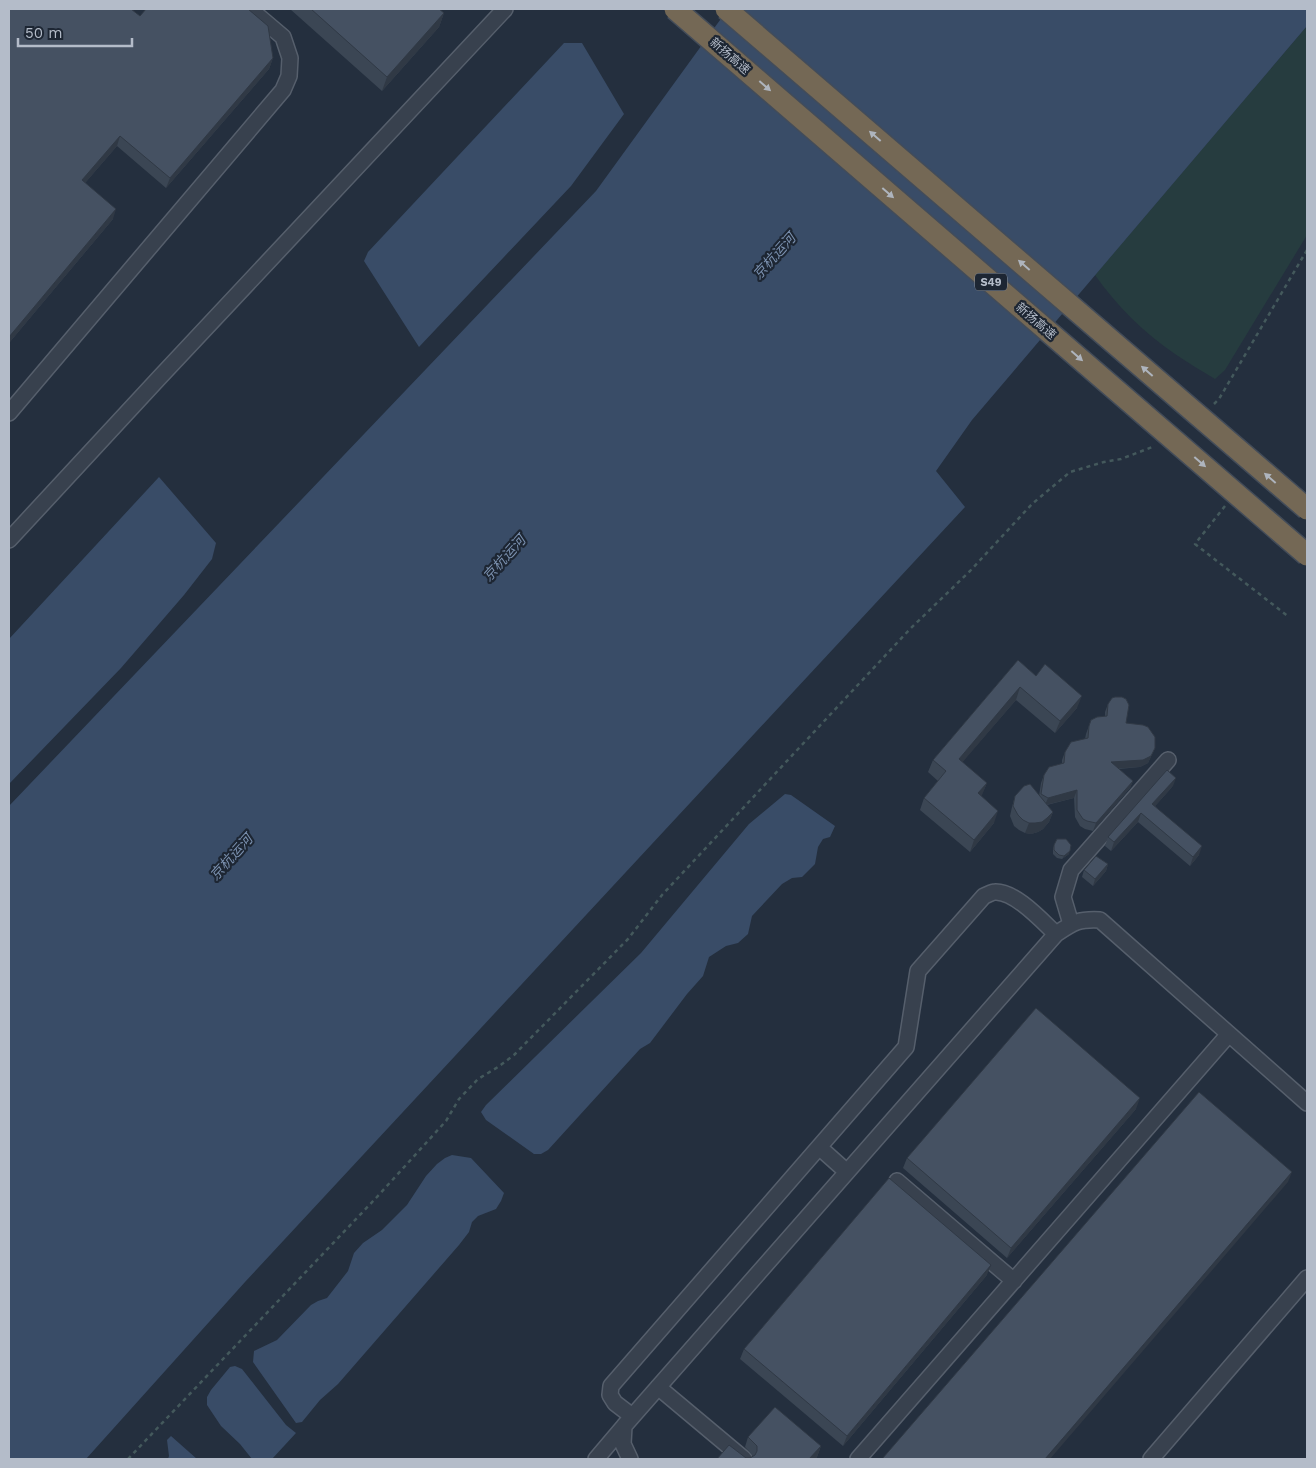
<svg xmlns="http://www.w3.org/2000/svg" width="1316" height="1468" viewBox="0 0 1316 1468" font-family="'Work Sans','Noto Sans SC',sans-serif">
	<rect width="100%" height="100%" fill="#242f3e"/>
	<path fill="#263c3f" d="M1307,26V235L1225,370L1215,379C1202,371 1188,363 1175,354C1144,333 1116,305 1095,275Z"/>
	<path fill="#394c67" d="M728,9H1307V26L972,420L936,471L965,507L245,1282L86,1459H9V806L596,191Z
		M564,43H582L624,114L571,186L419,347L364,261L368,252Z
		M159,477L216,543L212,559L184,595L121,668L9,784V639Z
		M785,794L791,795L835,826L830,837L823,839L818,847L815,864L802,877L792,878L782,884L752,916L748,934L738,943L726,946L709,957L703,976L687,994L650,1043L640,1049L548,1150L541,1154H534L486,1120L481,1112L486,1105L641,953L749,824Z
		M452,1155L471,1158L504,1193L501,1201L496,1209L478,1216L472,1222L469,1232L459,1245L338,1384L320,1400L302,1422L296,1423L253,1362L254,1351L277,1340L311,1305L318,1301L327,1298L348,1271L354,1253L363,1243L382,1230L407,1205L426,1176L437,1164L445,1158Z
		M235,1366L242,1369L286,1425L296,1433L272,1459H252L240,1444L221,1426L207,1405V1397L211,1390L230,1367Z
		M171,1436L197,1459H168L169,1456L167,1440Z"/>
	<g fill="none" stroke-linecap="round" stroke-linejoin="round">
		<g stroke="#565f6c" stroke-width="18">
			<path id="minor" d="M9,413L283,90L289,76L290,58L283,37L250,9
				M9,540L159,378L505,9
				M1071,924L1063,897L1071,870L1168,760
				M819,1147L847,1172
				M897,1181L1014,1281
				M658,1387L744,1459
				M632,1416L615,1403L610,1395L611,1386L906,1047L918,971L984,896C987,895 992,892 995,892C1015,891 1042,921 1056,934
				M596,1459L624,1426
				M630,1459L623,1444L624,1426L1056,934C1074,922 1078,919 1100,920L1307,1103
				M858,1459L1229,1034
				M1151,1459L1307,1278"/>
		</g>
		<path stroke="#44595c" stroke-width="2.5" stroke-dasharray="4 4" stroke-linecap="butt" d="M1214,404L1219,399L1307,250
			M1225,506L1195,544L1289,617
			M128,1459L376,1198L446,1121L459,1099L478,1079L498,1067L514,1055L628,939L662,895L910,629L970,571L1032,504L1070,472L1104,462L1121,459L1155,446"/>
		<use href="#minor" stroke="#38414e" stroke-width="15"/>
		<g stroke="#434c59" stroke-width="24" stroke-linecap="butt">
			<path id="highway-bridge" d="M675,9L1307,555
				M726,9L1307,509"/>
		</g>
		<use href="#highway-bridge" stroke="#746855" stroke-width="21"/>
	</g>
	<path fill="#3b4654" d="M290,9H439L444,13L439,27L382,91Z
		M140,16L273,58L269,69L166,188L117,146L85,183L113,219L9,343Z
		M1018,660L1036,676L1077,708L1055,733L1016,700L962,762L987,783L981,796L994,823L970,852L920,810L924,798L938,781L928,772L933,760Z
		M1108,704L1126,723L1155,748L1148,763L1140,767L1119,769L1133,781L1130,788L1093,831L1085,829L1080,826L1075,817L1074,798L1047,805L1053,812L1049,822L1043,829L1038,832L1031,834L1025,833L1019,830L1014,826L1010,816L1012,807L1015,796H1039L1041,783L1044,775L1062,764V760L1065,752L1085,739L1086,734L1091,720L1105,716V712Z
		M1173,786L1155,806L1199,855L1190,866L1138,822L1111,851L1105,846L1108,837Z
		M1057,839L1069,854L1062,859L1057,858L1053,854V848Z
		M1108,864L1106,871L1093,886L1082,877L1084,870Z
		M1136,1109L1007,1258L903,1168L907,1158Z
		M987,1275L843,1446L740,1359L744,1349Z
		M748,1437L821,1446L817,1457L815,1459H717L750,1458L753,1456L745,1447Z"/>
	<path fill="#303945" d="M444,13L439,27L382,91L387,77Z
		M273,58L269,69L166,188L170,178Z
		M120,136L117,146L79,190L82,180Z
		M116,209L113,219L9,343V337Z
		M1020,687L1016,700L955,771L959,759Z
		M1082,696L1077,708L1055,733L1060,721Z
		M1155,748L1148,763L1140,767L1108,769L1111,762Z
		M1176,778L1173,786L1149,813L1152,804Z
		M1133,781L1130,788L1093,831L1096,823Z
		M987,783L982,795L973,805L978,793Z
		M1077,790L1074,798L1045,805L1048,798Z
		M998,811L994,823L970,852L974,840Z
		M1053,812L1049,822L1043,829L1038,832L1031,834L1025,833L1029,823Z
		M1141,813L1138,822L1111,851L1114,842Z
		M1202,846L1199,855L1190,866L1193,857Z
		M1070,851L1069,854L1062,859L1064,856Z
		M1108,864L1106,871L1093,886L1095,879Z
		M1140,1098L1136,1109L1007,1258L1011,1248Z
		M1292,1172L1288,1182L1050,1459H1045Z
		M991,1265L987,1275L843,1446L847,1436Z
		M821,1446L817,1457L815,1459H809Z"/>
	<path fill="#455162" stroke="#303945" d="M9,9H131L140,16L146,9H248L268,26L273,58L170,178L120,136L82,180L116,209L9,337Z
		M311,9H439L444,13L387,77Z
		M1018,660L1036,676L1045,664L1082,696L1060,721L1020,687L959,759L987,783L978,793L998,811L974,840L924,798L946,771L933,760Z
		M1115,697H1122L1126,699L1129,705L1126,723L1143,725L1148,727L1155,737V748L1151,756L1143,760L1111,762L1133,781L1096,823L1087,821L1083,819L1077,810V790L1048,798L1041,794L1044,775L1049,767L1064,763L1065,752L1071,742L1088,738L1089,726L1091,720L1097,717L1107,716L1108,704L1112,698Z
		M1167,770L1176,778L1152,804L1202,846L1193,857L1141,813L1114,842L1108,837Z
		M1030,784L1053,812L1047,818L1042,822L1035,823H1029L1023,820L1018,815L1013,806L1015,796L1024,786Z
		M1057,839H1066L1071,845L1070,851L1064,856L1059,855L1054,850V845Z
		M1096,856L1108,864L1095,879L1084,870Z
		M1036,1008L1140,1098L1011,1248L907,1158Z
		M1199,1092L1292,1172L1045,1459H882Z
		M889,1178L991,1265L847,1436L744,1349Z
		M775,1407L821,1446L809,1459H717L729,1445L746,1458H750L755,1455L757,1451V1446L748,1437Z"/>
	<defs><path id="oneway-solid" d="M-6-.8H1V-3.2L6.5 0L1 3.2V.8H-6Z" transform="scale(1.25)"/></defs>
	<g fill="#aeb4bd">
		<use href="#oneway-solid" transform="translate(765 86) rotate(41)"/>
		<use href="#oneway-solid" transform="translate(875 136) rotate(-139)"/>
		<use href="#oneway-solid" transform="translate(888 193) rotate(41)"/>
		<use href="#oneway-solid" transform="translate(1024 265) rotate(-139)"/>
		<use href="#oneway-solid" transform="translate(1077 356) rotate(41)"/>
		<use href="#oneway-solid" transform="translate(1147 371) rotate(-139)"/>
		<use href="#oneway-solid" transform="translate(1200 462) rotate(41)"/>
		<use href="#oneway-solid" transform="translate(1270 478) rotate(-139)"/>
	</g>
	<g text-anchor="middle" stroke-width="4.5" stroke-linejoin="round" paint-order="stroke">
		<rect fill="#1d2633" stroke="#878f9c" stroke-width="1" x="975" y="273.5" width="32" height="17" rx="4"/>
		<g font-size="11" font-weight="bold" fill="#b4bcc9">
			<text x="991" y="286">S49</text>
		</g>
		<g font-size="12" fill="#b4bcc9" stroke="#1d2633">
			<text transform="translate(730 56) rotate(41)" y="4">新扬高速</text>
			<text transform="translate(1036 321) rotate(41)" y="4">新扬高速</text>
		</g>
		<g font-size="14" font-style="italic" fill="#7c92b1" stroke="#1d2633">
			<text transform="translate(774 256) rotate(-48)" y="5">京杭运河</text>
			<text transform="translate(504 558) rotate(-48)" y="5">京杭运河</text>
			<text transform="translate(231 857) rotate(-48)" y="5">京杭运河</text>
		</g>
	</g>
	<rect width="1316" height="1468" fill="none" stroke="#b4bcc9" stroke-width="20"/>
	<path d="M18 38v8h114v-8" fill="none" stroke="#b4bcc9" stroke-width="2.5"/>
	<text x="25" y="38" font-size="15" fill="#b4bcc9" stroke="#1d2633" stroke-width="4" paint-order="stroke">50 m</text>
</svg>
